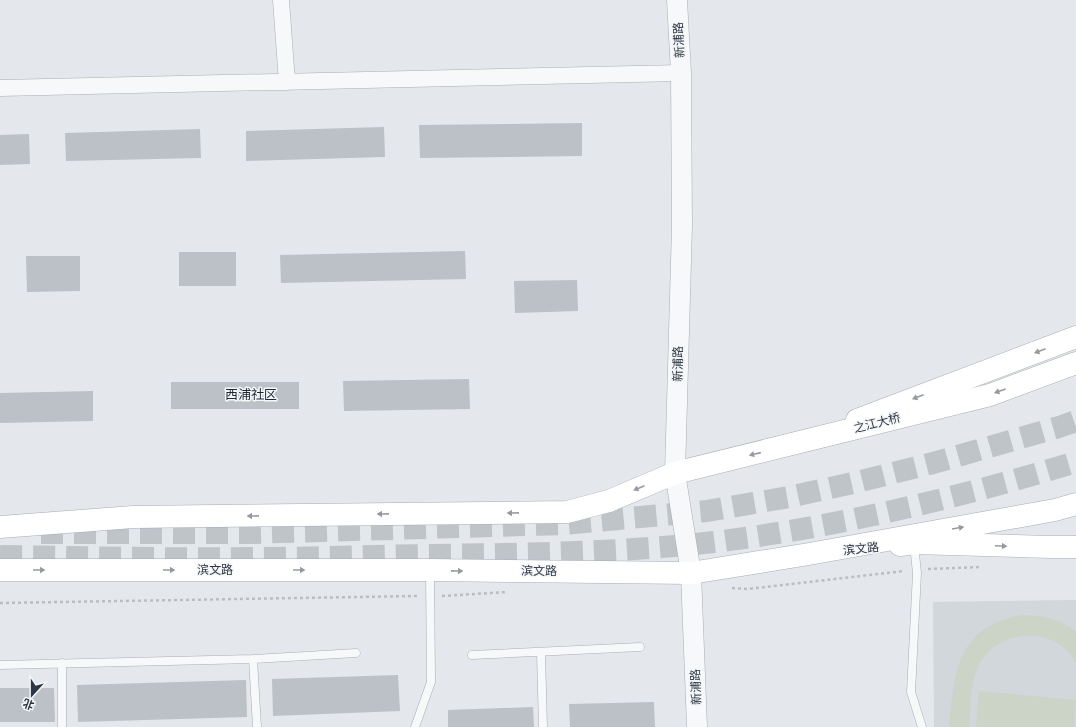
<svg xmlns="http://www.w3.org/2000/svg" width="1076" height="727" viewBox="0 0 1076 727" font-family="'Source Sans 3','Noto Sans SC',sans-serif">
	<rect width="100%" height="100%" fill="#e4e7eb"/>
	<path fill="#d2d7dc" d="M1076,600V727H934L933,602Z"/>
	<path fill="#cbd4c6" d="M1022,615C1043,615 1059,619 1076,631V663C1057,626 1002,628 981,661C970,679 971,706 969,727H949C955,671 956,627 1022,615Z
		M979,691L1076,700L1074,727H976Z"/>
	<path fill="#bcc1c7" d="M582,123V156L420,158L419,125Z
		M384,127L385,157L246,161V131Z
		M200,129L201,158L66,161L65,133Z
		M29,134L30,164L0,165V135Z
		M465,251L466,279L281,283L280,255Z
		M179,252H236V286H179Z
		M26,256H80V291L27,292Z
		M577,280L578,311L515,313L514,281Z
		M469,379L470,409L344,411L343,381Z
		M171,382H299V409H171Z
		M93,391V421L0,423V393Z
		M398,675L400,711L273,716L272,679Z
		M246,680L247,717L78,722L77,685Z
		M0,688H54L55,722H0Z
		M654,702L655,727H570L569,704Z
		M533,707L534,727H448V710Z"/>
	<g fill="none" stroke-linecap="round" stroke-linejoin="round">
		<path stroke="#bfc4c9" stroke-width="22" stroke-dasharray="22 11" stroke-linecap="butt" d="M41,533H250L563,524L707,511L789,497L857,482L933,463L1059,427L1076,421
			M0,556C84,557 167,559 251,558C309,558 367,556 426,555C522,554 618,553 714,542C837,527 958,498 1076,462"/>
		<g stroke="#a9aeb5" stroke-width="9">
			<path id="service" d="M914,544L917,573L911,692L922,727
				M541,653L543,727
				M472,655L640,647
				M253,659L257,727
				M0,665L253,659L356,653
				M62,727V663
				M415,727L431,682L430,571"/>
		</g>
		<g stroke="#a9aeb5" stroke-width="17">
			<path id="minor" d="M281,0L287,82
				M0,88L681,73"/>
		</g>
		<g stroke="#a9aeb5" stroke-width="21">
			<path id="tertiary" d="M677,0L681,73L682,226L675,473L691,573L697,727"/>
		</g>
		<g stroke="#a9aeb5" stroke-width="23">
			<path id="secondary" d="M857,420L1076,337
				M900,545L914,543L1049,547H1076"/>
		</g>
		<g stroke="#a4adb5" stroke-width="23">
			<path id="primary" d="M0,527L133,517L567,512L609,501L675,473L990,395L1076,363
				M0,570H430L691,573L809,554L1055,510L1076,504"/>
		</g>
		<path stroke="#babec2" stroke-width="2.5" stroke-dasharray="3 3" stroke-linecap="butt" d="M928,569L981,567
			M732,588L748,589L904,571
			M442,596L507,592
			M0,603L417,596"/>
		<use href="#service" stroke="#f6f8f9" stroke-width="8"/>
		<use href="#minor" stroke="#f6f8f9" stroke-width="16"/>
		<use href="#tertiary" stroke="#f6f8f9" stroke-width="20"/>
		<use href="#secondary" stroke="#fff" stroke-width="22"/>
		<use href="#primary" stroke="#fff" stroke-width="22"/>
	</g>
	<defs><path id="oneway-solid" d="M-6-.8H1V-3.2L6.5 0L1 3.2V.8H-6Z"/></defs>
	<g fill="#969aa0">
		<use href="#oneway-solid" transform="translate(1040 351) rotate(159)"/>
		<use href="#oneway-solid" transform="translate(1000 391) rotate(160)"/>
		<use href="#oneway-solid" transform="translate(918 397) rotate(159)"/>
		<use href="#oneway-solid" transform="translate(755 454) rotate(167)"/>
		<use href="#oneway-solid" transform="translate(639 488) rotate(157)"/>
		<use href="#oneway-solid" transform="translate(513 513) rotate(179)"/>
		<use href="#oneway-solid" transform="translate(383 514) rotate(179)"/>
		<use href="#oneway-solid" transform="translate(253 516) rotate(179)"/>
		<use href="#oneway-solid" transform="translate(958 528) rotate(-10)"/>
		<use href="#oneway-solid" transform="translate(1001 546) rotate(2)"/>
		<use href="#oneway-solid" transform="translate(39 570)"/>
		<use href="#oneway-solid" transform="translate(169 570)"/>
		<use href="#oneway-solid" transform="translate(299 570)"/>
		<use href="#oneway-solid" transform="translate(457 571) rotate(1)"/>
	</g>
	<g text-anchor="middle" stroke-width="3" stroke-linejoin="round" paint-order="stroke">
		<g font-size="12" fill="#2d3642" stroke="#f4f6f8">
			<text transform="translate(679 40) rotate(-93)" y="4">新浦路</text>
			<text transform="translate(678 364) rotate(-89)" y="4">新浦路</text>
			<text transform="translate(877 423) rotate(-14)" y="4">之江大桥</text>
			<text transform="translate(861 549) rotate(-6)" y="4">滨文路</text>
			<text x="215" y="574">滨文路</text>
			<text transform="translate(539 571) rotate(1)" y="4">滨文路</text>
			<text transform="translate(696 687) rotate(-92)" y="4">新浦路</text>
		</g>
		<g font-size="13" fill="#1f2733" stroke="#f4f6f8">
			<text x="251" y="399">西浦社区</text>
		</g>
	</g>
	<g transform="translate(32 695) rotate(201)" stroke="#f4f6f8" stroke-width="3" paint-order="stroke">
	<path d="M0-3L7 15L0 10L-7 15Z" fill="#2d3642"/>
	<text y="-6" font-size="11" font-weight="bold" text-anchor="middle" fill="#2d3642">北</text>
	</g>
</svg>
